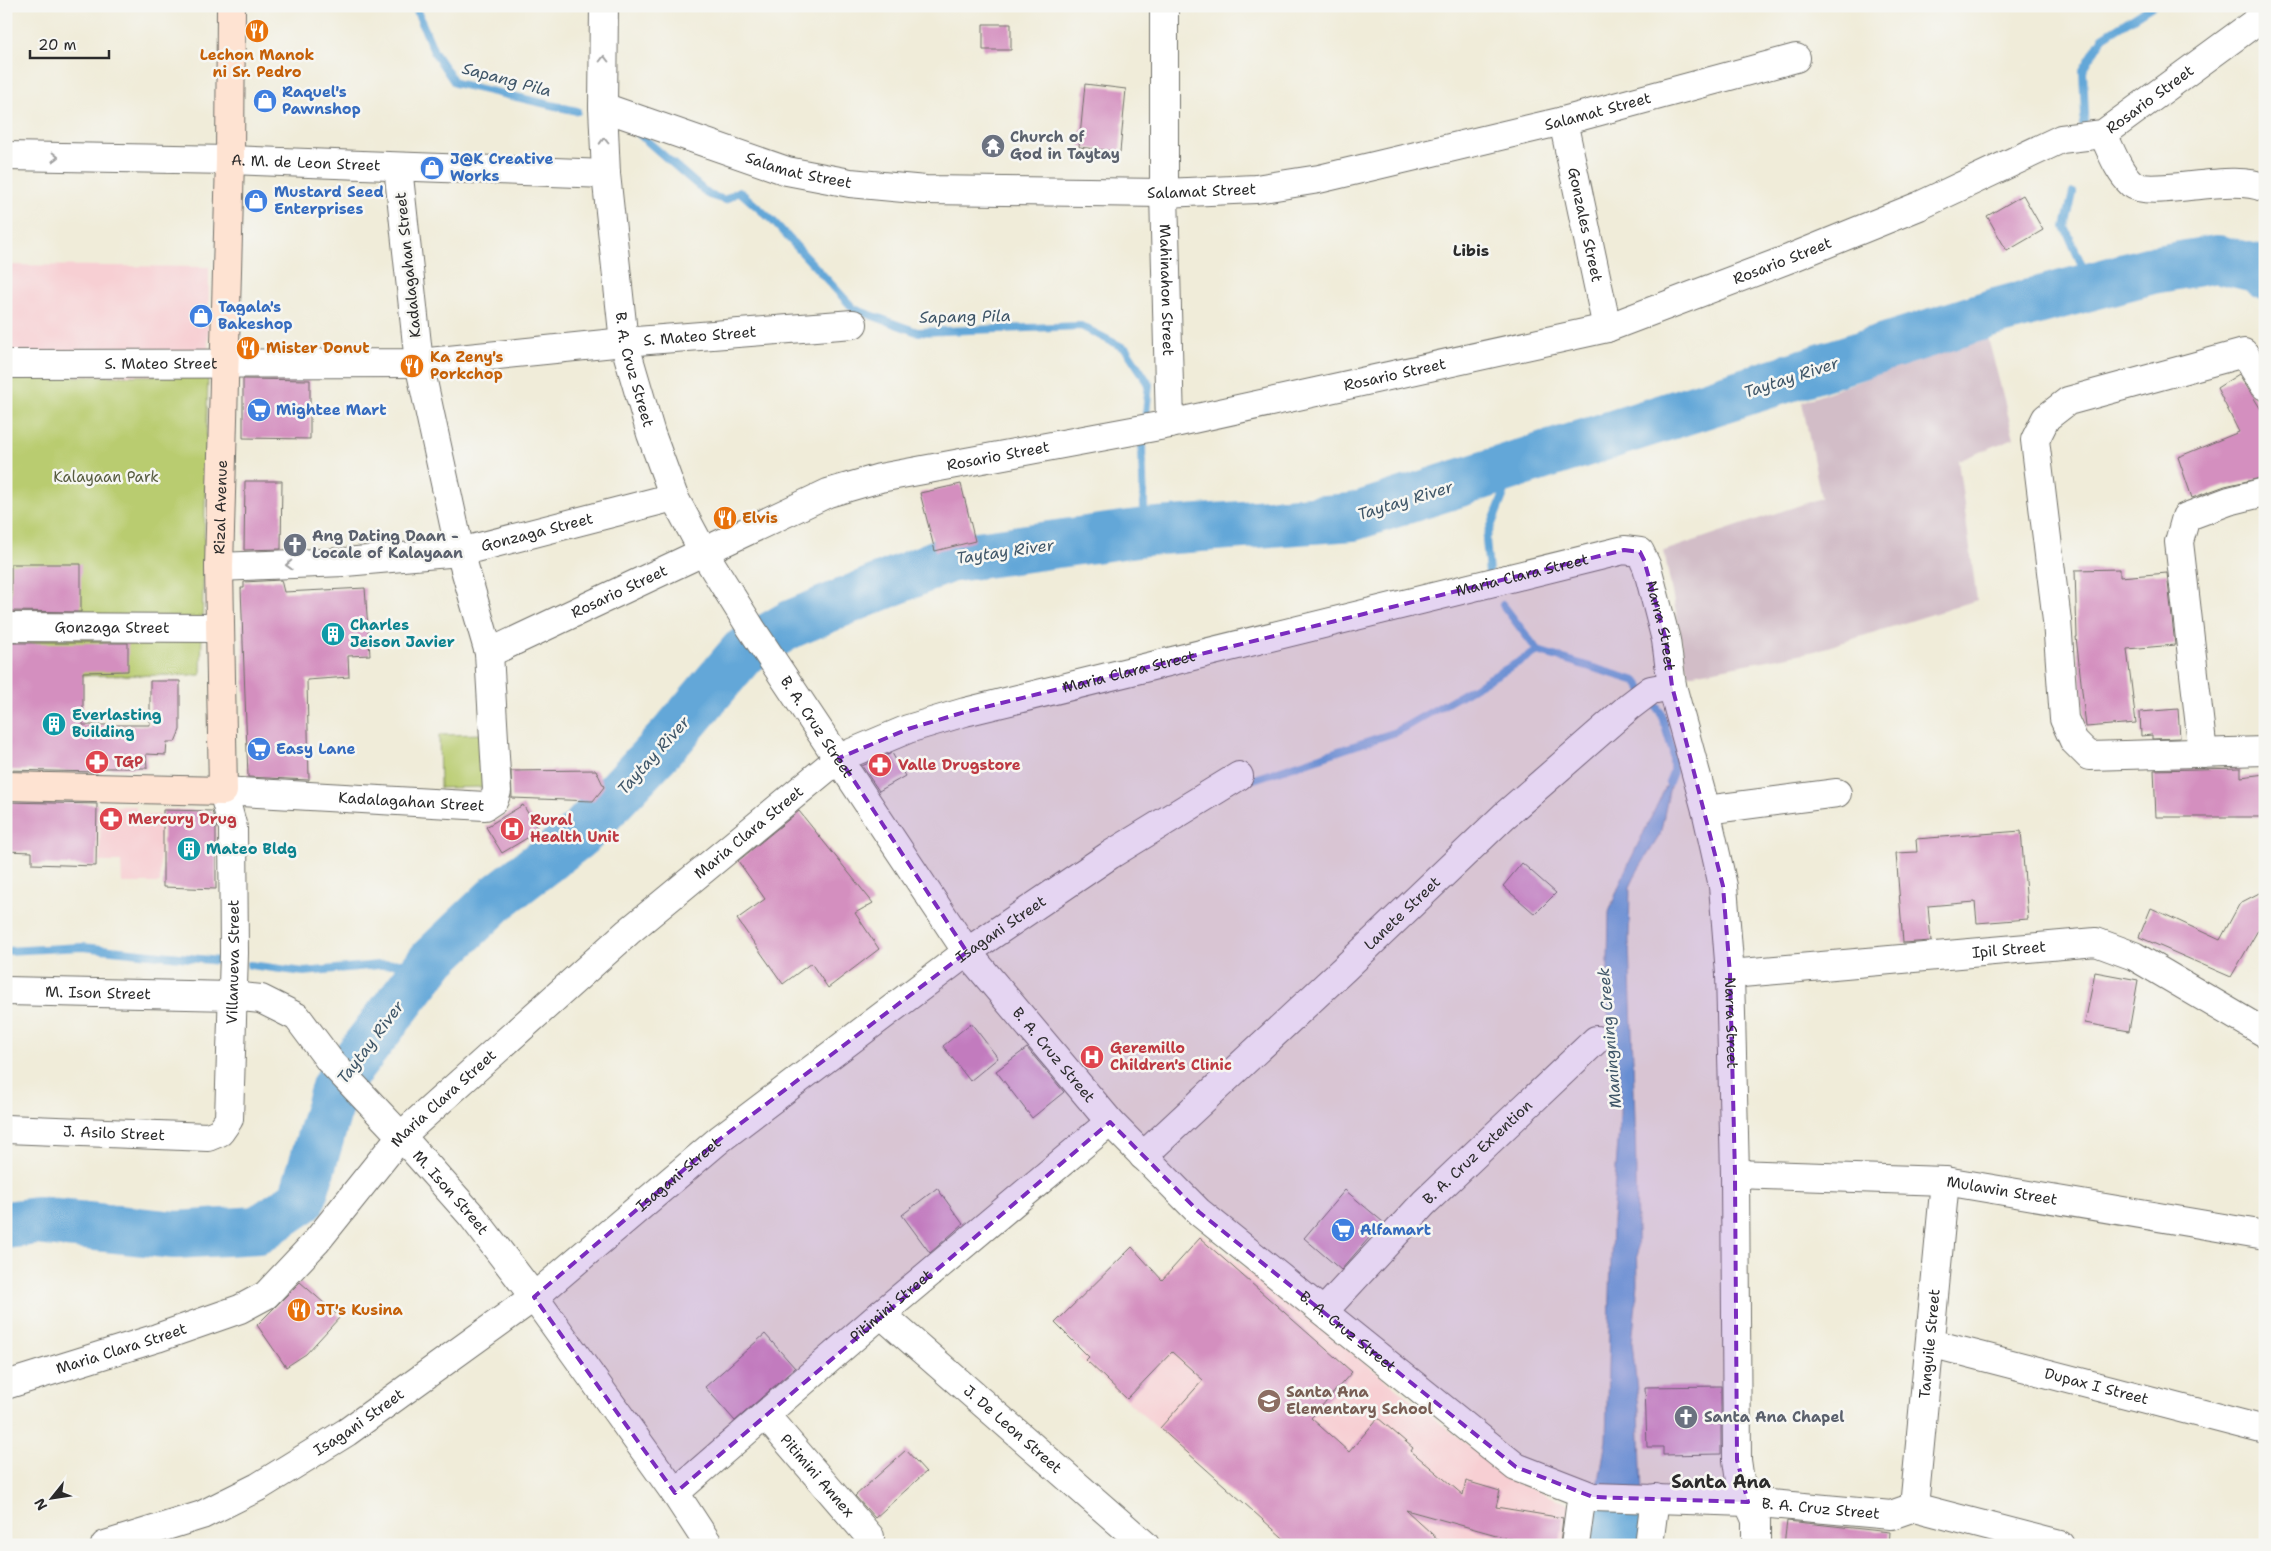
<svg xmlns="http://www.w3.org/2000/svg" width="2271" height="1551" viewBox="0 0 2271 1551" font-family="'Shantell Sans',sans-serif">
	<rect width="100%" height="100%" fill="#f6f6f2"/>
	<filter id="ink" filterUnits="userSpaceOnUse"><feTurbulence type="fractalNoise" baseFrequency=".02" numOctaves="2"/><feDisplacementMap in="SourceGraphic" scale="10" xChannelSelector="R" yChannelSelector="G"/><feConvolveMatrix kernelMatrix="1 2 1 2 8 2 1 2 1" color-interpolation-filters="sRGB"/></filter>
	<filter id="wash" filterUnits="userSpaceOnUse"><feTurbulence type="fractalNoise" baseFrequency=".0096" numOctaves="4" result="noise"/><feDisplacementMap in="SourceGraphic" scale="20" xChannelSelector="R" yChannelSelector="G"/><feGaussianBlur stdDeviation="1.12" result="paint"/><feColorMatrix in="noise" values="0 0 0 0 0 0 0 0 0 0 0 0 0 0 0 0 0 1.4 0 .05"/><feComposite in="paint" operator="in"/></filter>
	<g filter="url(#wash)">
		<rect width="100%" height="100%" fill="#f0ecd9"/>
		<path fill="#f7cfd3" d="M6,265L209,267L208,375L6,398Z
			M100,806H136V816L160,815V883H122L121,862H100Z
			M1201,1233L1516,1483L1574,1506L1568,1545H1288L1079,1358Z"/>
		<path fill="#d2bdc7" d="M1987,334L2014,438L1958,461L1977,600L1815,651L1688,675L1664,551L1821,498L1802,402Z"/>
		<path fill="#b9cc6f" stroke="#727c4d" d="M208,375L201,675L6,676V377Z
			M485,734L486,787L440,788L439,735Z"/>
		<path fill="#64a7d8" stroke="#486982" d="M2239,258L2265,266V291L2244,269L2217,259Z
			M1673,772L1660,835L1638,870L1630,887L1629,942L1635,1118L1638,1284L1632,1343L1639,1409L1643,1524L1641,1545H1588L1606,1440L1612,1221L1620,1115V1075L1607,1008L1609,912L1624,873Z"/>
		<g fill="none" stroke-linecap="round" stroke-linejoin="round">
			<path stroke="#64a7d8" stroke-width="8" d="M415,6L434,52L455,83L577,111
				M2083,124L2085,115L2083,70L2103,37L2152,6
				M632,128L709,195L725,200L739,191L773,221L854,309L917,332L1081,326L1126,349L1149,384L1145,423
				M2073,193L2065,227L2091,286
				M1144,435L1142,449L1145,532
				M1489,574L1486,539L1515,466
				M1503,605L1538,651L1636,681L1661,713L1673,752V772L1669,782
				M1254,779L1396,732L1538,651
				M6,951L82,947L219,961
				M250,965L304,972L432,960"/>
			<path stroke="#64a7d8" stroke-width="48" d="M6,1225L37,1221L175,1235L258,1230L302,1200L335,1087L432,960L498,897L581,833L673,735L743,652L791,624L948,559L1145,532L1353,517L1989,314L2152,270L2217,259L2260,269L2265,276"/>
		</g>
		<g id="blocks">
			<path fill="#d48fbf" d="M983,24H1011V50H983Z
				M1085,84L1126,89L1120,152L1079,147Z
				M2023,195L2043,230L2007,251L1987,216Z
				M2239,374L2265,416V477L2225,486L2192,498L2178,457L2239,432L2217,388Z
				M243,379L310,380V439L243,438Z
				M245,481H282L281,549L244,550Z
				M961,484L975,541L935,551L920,493Z
				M11,564H81V612L11,611Z
				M2120,569V577L2167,573L2175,645L2127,649L2136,723L2086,727L2076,637H2077L2075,570Z
				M281,580L284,592L365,588L370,655L348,656L349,677L307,680L309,780L248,777L241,588H244V582Z
				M10,643H128V671L83,672V725H150V681H180V730L175,742H167L166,755L146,754L147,768H98V772L6,770V646H9Z
				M2178,709L2180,738L2152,739V735L2141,736L2140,712Z
				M892,753L905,776L879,791L862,766Z
				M2241,768V777L2265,774V817H2156L2154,770Z
				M596,770L604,787L593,801L512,798L511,771Z
				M6,802L97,804L96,866L32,864V852L6,851Z
				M523,805L539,831L502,853L486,827Z
				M163,810L212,811L216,825V889L163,887Z
				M799,811L873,903L855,913L879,949L828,988L811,963L783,984L737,919L765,899L738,861Z
				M2021,831L2028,919L1977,923L1975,902L1928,906L1931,941L1903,943L1896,853L1917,852L1916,839Z
				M1522,863L1556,893L1535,914L1503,886Z
				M2265,890V918L2231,977L2139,937L2151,908L2220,940L2240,903Z
				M2095,972L2138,980L2129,1031L2085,1023Z
				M971,1023L998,1058L970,1081L943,1046Z
				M1027,1048L1064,1092L1032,1118L996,1071Z
				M937,1188L963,1224L930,1253L902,1215Z
				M1345,1190L1383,1222L1341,1270L1304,1238Z
				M1200,1238L1352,1372L1311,1418L1349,1452L1378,1418L1413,1448L1411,1451L1463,1495L1466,1481L1500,1491L1496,1507L1563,1518L1560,1545H1517L1518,1541L1406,1510L1444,1545H1291L1160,1428L1203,1380L1172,1352L1127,1399L1086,1360L1089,1357L1055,1323L1132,1247L1162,1280Z
				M300,1282L340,1317L306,1354L286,1367L257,1325Z
				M765,1334L795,1368L735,1421L705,1387Z
				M1721,1386V1454L1663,1455V1447H1647L1645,1387Z
				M906,1450L926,1472L875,1518L855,1496Z
				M1787,1521L1890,1532L1889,1545H1784Z"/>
		</g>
	</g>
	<g filter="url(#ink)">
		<use href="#blocks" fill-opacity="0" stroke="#706f68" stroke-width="1"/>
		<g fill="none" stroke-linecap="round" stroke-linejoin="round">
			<g stroke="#706f68" stroke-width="30">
				<g id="minor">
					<path id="s1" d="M1164,6V193L1170,424"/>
					<path id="s2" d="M603,107L787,171L850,183L925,190L1164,193L1256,189L1319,179L1563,121L1796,58"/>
					<path id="s3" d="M1563,121L1607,328"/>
					<path d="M2103,134C2111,150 2118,172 2132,184C2151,199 2233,172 2265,188"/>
					<path id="s4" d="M230,160L606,174"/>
					<path id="s5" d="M6,364L419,363L624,342L853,324"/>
					<path d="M2265,386L2244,353L2068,401L2046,418L2035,440L2057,621L2064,719L2074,741L2089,756L2265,751"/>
					<path id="s6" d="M219,567L345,562L460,552L674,497"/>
					<path id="s7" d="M6,627L219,628"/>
					<path id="s8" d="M489,653L828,493L880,478L1170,424L1607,328L1791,258L1919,206L2061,139L2103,134L2265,15"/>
					<path d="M2203,753L2179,542L2186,517L2229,501L2265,492"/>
					<path d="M1706,810L1837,793"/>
					<path id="s9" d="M1730,974L2096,942L2134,956L2265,1033"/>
					<path id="s10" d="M6,991L232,996L261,999L297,1017L330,1061L401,1136L472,1216L534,1297L675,1493L709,1545"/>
					<path id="s11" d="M6,1129L208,1137L220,1132L229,1119L234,953L233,828L223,791L485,806L494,800L497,791L489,653L460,552L419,363L398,167"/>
					<path id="s12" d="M1143,1156L1345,968L1504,816L1630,706L1651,690L1672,686"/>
					<path id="s13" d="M1735,1174L1945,1181L2265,1235"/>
					<path id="s14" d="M1324,1311L1424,1203L1596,1040"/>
					<path id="s15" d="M881,1314L1145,1545"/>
					<path id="s16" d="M1930,1343L2265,1430"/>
					<path id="s17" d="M6,1385L157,1338L240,1309L266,1295L316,1242L401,1136L628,932L839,758L908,729L965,712L1624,550L1640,552L1647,567L1666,640L1672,686L1706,810L1723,886L1730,974L1735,1174L1737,1460L1740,1481L1748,1502L1891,1515L1914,1507L2060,1545"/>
					<path id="s18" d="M765,1415L870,1537"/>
					<path id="s19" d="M675,1493L881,1314L1110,1122"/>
					<path id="s20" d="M1914,1507L1945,1181"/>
					<path id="s21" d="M105,1545L202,1515L258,1487L347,1432L534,1297L720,1139L967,952L1110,855L1239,776"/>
					<path d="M1575,1545L1582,1493"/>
					<path d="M1649,1545L1655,1498"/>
				</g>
			</g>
			<g stroke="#706f68" stroke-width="30">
				<g id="tertiary">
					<path id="s22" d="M604,6L603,107L606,174L624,342L651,434L674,497L703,551L751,628L967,952L1110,1122L1199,1212L1516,1467L1593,1497L1748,1502L1756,1520V1545"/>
					<path d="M6,156L230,160"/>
				</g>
			</g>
			<g stroke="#706f68" stroke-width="30">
				<g id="secondary">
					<path id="s23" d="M6,786L223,791L219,567L230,160L231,6"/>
				</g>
			</g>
			<use href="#minor" stroke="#fff" stroke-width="28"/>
			<use href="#tertiary" stroke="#fff" stroke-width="28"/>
			<use href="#secondary" stroke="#fee3d2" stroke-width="28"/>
		</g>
		<defs><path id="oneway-chevron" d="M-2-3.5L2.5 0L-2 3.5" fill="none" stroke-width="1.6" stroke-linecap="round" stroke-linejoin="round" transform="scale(1.25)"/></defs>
		<g stroke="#a0a0a0">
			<use href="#oneway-chevron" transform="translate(604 59) rotate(-90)"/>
			<use href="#oneway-chevron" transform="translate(604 141) rotate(-92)"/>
			<use href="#oneway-chevron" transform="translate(55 157) rotate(1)"/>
			<use href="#oneway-chevron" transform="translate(289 565) rotate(178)"/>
		</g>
	</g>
	<path fill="#7b2cbf" fill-opacity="0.2" stroke="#7b2cbf" stroke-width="4" stroke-dasharray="10 6" stroke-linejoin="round" d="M1624,550L1640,552L1644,560L1666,640L1672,686L1723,886L1730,974L1735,1174L1737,1460L1748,1502L1593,1497L1516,1467L1199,1212L1110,1122L675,1493L534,1297L720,1139L967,952L839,758L908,729L965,712Z"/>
	<defs>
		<g id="restaurant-disc" transform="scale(1.25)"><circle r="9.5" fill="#e8710a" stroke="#f6f6f2"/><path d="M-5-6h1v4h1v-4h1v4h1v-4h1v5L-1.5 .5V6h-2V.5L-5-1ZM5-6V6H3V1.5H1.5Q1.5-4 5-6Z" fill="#fff"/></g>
		<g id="shop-disc" transform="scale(1.25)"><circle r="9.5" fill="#3f7fe0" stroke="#f6f6f2"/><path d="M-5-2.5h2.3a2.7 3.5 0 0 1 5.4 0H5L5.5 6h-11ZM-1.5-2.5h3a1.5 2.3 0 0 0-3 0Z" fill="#fff"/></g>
		<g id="temple-disc" transform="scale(1.25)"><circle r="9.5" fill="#6b7280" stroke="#f6f6f2"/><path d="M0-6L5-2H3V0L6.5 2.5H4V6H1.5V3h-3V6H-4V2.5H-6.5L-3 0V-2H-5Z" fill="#fff"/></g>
		<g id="supermarket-disc" transform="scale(1.25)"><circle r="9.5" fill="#3f7fe0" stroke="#f6f6f2"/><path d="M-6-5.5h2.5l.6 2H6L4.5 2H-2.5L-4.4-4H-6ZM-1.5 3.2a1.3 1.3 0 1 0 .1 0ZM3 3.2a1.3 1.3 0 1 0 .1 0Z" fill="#fff"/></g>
		<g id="church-disc" transform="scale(1.25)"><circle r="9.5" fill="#6b7280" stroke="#f6f6f2"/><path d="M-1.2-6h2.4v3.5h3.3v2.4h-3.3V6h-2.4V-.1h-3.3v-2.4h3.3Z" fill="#fff"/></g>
		<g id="building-disc" transform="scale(1.25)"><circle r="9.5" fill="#0f9aa8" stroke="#f6f6f2"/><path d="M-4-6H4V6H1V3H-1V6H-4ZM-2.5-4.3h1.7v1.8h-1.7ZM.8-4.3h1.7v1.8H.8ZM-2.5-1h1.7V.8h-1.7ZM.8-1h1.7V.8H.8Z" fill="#fff"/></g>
		<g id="pharmacy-disc" transform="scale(1.25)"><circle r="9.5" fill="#e0444e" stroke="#f6f6f2"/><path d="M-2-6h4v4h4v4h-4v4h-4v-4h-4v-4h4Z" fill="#fff"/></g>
		<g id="hospital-disc" transform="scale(1.25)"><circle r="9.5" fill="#e0444e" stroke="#f6f6f2"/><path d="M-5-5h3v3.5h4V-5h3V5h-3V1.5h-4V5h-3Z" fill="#fff"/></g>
		<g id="school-disc" transform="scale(1.25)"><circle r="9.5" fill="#8d6e63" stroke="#f6f6f2"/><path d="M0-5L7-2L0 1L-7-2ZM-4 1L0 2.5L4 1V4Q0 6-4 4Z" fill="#fff"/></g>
	</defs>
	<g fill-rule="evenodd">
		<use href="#restaurant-disc" x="257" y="31"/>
		<use href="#shop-disc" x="265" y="101"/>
		<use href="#temple-disc" x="993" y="146"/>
		<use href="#shop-disc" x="432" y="168"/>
		<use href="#shop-disc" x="256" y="201"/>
		<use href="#shop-disc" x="201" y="316"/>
		<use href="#restaurant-disc" x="248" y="348"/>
		<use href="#restaurant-disc" x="412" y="366"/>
		<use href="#supermarket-disc" x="259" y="410"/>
		<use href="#restaurant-disc" x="725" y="518"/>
		<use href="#church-disc" x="295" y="545"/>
		<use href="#building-disc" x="333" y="634"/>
		<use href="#building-disc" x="54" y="724"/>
		<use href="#supermarket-disc" x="259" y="749"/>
		<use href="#pharmacy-disc" x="97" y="762"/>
		<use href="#pharmacy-disc" x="880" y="765"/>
		<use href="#pharmacy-disc" x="111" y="819"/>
		<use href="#hospital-disc" x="512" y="829"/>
		<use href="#building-disc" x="189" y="849"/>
		<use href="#hospital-disc" x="1092" y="1057"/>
		<use href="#supermarket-disc" x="1343" y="1230"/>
		<use href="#restaurant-disc" x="299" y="1310"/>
		<use href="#school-disc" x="1269" y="1401"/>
		<use href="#church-disc" x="1686" y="1417"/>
	</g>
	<g text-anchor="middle" stroke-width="5" stroke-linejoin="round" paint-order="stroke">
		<g font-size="15" font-weight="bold" fill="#c56008" stroke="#f6f6f2" text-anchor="start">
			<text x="257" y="60" text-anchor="middle">Lechon Manok<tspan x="257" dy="17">ni Sr. Pedro</tspan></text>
			<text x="266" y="353">Mister Donut</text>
			<text x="430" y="362">Ka Zeny's<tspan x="430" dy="17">Porkchop</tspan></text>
			<text x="742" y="523">Elvis</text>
			<text x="316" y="1315">JT's Kusina</text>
		</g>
		<g font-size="15" font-weight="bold" fill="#366cbe" stroke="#f6f6f2" text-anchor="start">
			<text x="282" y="97">Raquel's<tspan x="282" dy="17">Pawnshop</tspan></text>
			<text x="450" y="164">J@K Creative<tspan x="450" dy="17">Works</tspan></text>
			<text x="274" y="197">Mustard Seed<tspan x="274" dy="17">Enterprises</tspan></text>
			<text x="218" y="312">Tagala's<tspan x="218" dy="17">Bakeshop</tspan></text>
			<text x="276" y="415">Mightee Mart</text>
			<text x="276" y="754">Easy Lane</text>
			<text x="1360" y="1235">Alfamart</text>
		</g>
		<g font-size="15" fill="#2b2b2b" stroke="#f6f6f2">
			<text dy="5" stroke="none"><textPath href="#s8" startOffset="1764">Rosario Street</textPath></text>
			<text dy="5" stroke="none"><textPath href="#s2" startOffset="1016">Salamat Street</textPath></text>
			<text dy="5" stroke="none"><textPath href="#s4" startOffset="76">A. M. de Leon Street</textPath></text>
			<text dy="5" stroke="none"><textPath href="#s2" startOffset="206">Salamat Street</textPath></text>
			<text dy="5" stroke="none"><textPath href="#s2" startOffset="611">Salamat Street</textPath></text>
			<text dy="5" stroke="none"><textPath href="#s3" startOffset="106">Gonzales Street</textPath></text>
			<text dy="5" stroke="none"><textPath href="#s8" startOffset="1359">Rosario Street</textPath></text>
			<text transform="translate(408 265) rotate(-96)" y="5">Kadalagahan Street</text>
			<text dy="5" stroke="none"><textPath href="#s1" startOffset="284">Mahinahon Street</textPath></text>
			<text dy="5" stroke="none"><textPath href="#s5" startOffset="695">S. Mateo Street</textPath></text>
			<text dy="5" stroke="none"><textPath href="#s5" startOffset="155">S. Mateo Street</textPath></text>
			<text dy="5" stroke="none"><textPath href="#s22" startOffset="366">B. A. Cruz Street</textPath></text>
			<text dy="5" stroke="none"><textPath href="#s8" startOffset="954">Rosario Street</textPath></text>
			<text dy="5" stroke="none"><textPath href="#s8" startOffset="549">Rosario Street</textPath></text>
			<text dy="5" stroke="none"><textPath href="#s23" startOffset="501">Rizal Avenue</textPath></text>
			<text dy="5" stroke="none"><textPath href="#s6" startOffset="321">Gonzaga Street</textPath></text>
			<text dy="5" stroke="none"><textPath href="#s17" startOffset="1771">Maria Clara Street</textPath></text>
			<text dy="5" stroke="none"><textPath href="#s8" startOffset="144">Rosario Street</textPath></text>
			<text dy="5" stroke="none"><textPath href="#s17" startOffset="1969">Narra Street</textPath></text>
			<text dy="5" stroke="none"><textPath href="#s7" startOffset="106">Gonzaga Street</textPath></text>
			<text dy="5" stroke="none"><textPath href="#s17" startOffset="1366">Maria Clara Street</textPath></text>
			<text dy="5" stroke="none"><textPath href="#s22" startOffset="771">B. A. Cruz Street</textPath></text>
			<text dy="5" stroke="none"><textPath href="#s11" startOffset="749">Kadalagahan Street</textPath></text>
			<text dy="5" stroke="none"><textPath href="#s17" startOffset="946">Maria Clara Street</textPath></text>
			<text dy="5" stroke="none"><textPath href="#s12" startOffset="355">Lanete Street</textPath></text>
			<text dy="5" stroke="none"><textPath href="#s21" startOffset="1094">Isagani Street</textPath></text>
			<text dy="5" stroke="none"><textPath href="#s9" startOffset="280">Ipil Street</textPath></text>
			<text dy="5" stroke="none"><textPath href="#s11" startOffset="388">Villanueva Street</textPath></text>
			<text dy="5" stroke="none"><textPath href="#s10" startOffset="92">M. Ison Street</textPath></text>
			<text dy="5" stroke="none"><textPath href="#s17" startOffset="2374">Narra Street</textPath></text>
			<text dy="5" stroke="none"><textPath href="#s22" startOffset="1176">B. A. Cruz Street</textPath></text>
			<text dy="5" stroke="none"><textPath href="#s17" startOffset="541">Maria Clara Street</textPath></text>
			<text dy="5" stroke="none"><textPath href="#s11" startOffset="108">J. Asilo Street</textPath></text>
			<text dy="5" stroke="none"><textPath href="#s14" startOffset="221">B. A. Cruz Extention</textPath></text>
			<text dy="5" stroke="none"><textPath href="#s21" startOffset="689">Isagani Street</textPath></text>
			<text dy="5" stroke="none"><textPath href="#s13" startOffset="268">Mulawin Street</textPath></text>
			<text dy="5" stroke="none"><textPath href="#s10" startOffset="529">M. Ison Street</textPath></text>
			<text dy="5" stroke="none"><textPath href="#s19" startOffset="286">Pitimini Street</textPath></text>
			<text dy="5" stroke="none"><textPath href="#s22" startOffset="1581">B. A. Cruz Street</textPath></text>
			<text dy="5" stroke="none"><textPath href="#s20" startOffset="164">Tanguile Street</textPath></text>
			<text dy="5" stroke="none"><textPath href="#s17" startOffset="121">Maria Clara Street</textPath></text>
			<text dy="5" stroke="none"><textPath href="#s16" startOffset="172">Dupax I Street</textPath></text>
			<text dy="5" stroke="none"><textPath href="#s21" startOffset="284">Isagani Street</textPath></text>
			<text dy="5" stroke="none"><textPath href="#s15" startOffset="175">J. De Leon Street</textPath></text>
			<text dy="5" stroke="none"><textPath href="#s18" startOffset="80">Pitimini Annex</textPath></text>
			<text dy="5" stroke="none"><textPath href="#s17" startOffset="2928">B. A. Cruz Street</textPath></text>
		</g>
		<g font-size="15" font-weight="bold" fill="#5b616d" stroke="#f6f6f2" text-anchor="start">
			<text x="1010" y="142">Church of<tspan x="1010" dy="17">God in Taytay</tspan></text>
			<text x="312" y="541">Ang Dating Daan -<tspan x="312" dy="17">Locale of Kalayaan</tspan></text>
			<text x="1704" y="1422">Santa Ana Chapel</text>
		</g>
		<g font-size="15" fill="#565b3f" stroke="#f6f6f2">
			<text x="106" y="482">Kalayaan Park</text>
		</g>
		<g font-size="15" font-weight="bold" fill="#0d838f" stroke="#f6f6f2" text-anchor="start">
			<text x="350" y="630">Charles<tspan x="350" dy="17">Jeison Javier</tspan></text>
			<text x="72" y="720">Everlasting<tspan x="72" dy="17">Building</tspan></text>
			<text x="206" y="854">Mateo Bldg</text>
		</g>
		<g font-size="15" font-weight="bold" fill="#be3a42" stroke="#f6f6f2" text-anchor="start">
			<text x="114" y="767">TGP</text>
			<text x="898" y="770">Valle Drugstore</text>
			<text x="128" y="824">Mercury Drug</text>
			<text x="530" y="825">Rural<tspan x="530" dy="17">Health Unit</tspan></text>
			<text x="1110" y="1053">Geremillo<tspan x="1110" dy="17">Children's Clinic</tspan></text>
		</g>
		<g font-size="15" font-weight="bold" fill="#785e54" stroke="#f6f6f2" text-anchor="start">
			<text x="1286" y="1397">Santa Ana<tspan x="1286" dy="17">Elementary School</tspan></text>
		</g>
		<g font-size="16" font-style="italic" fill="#3f5668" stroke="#f6f6f2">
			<text transform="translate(507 79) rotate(15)" y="6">Sapang Pila</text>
			<text transform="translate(965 316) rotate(-1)" y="6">Sapang Pila</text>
			<text transform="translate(1791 377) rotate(-18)" y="6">Taytay River</text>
			<text transform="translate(1405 500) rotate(-17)" y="6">Taytay River</text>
			<text transform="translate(1005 551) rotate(-8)" y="6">Taytay River</text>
			<text transform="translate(653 755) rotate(-48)" y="6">Taytay River</text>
			<text transform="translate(1609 1038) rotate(-95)" y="6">Maningning Creek</text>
			<text transform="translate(370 1042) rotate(-53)" y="6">Taytay River</text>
		</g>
		<g font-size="16" font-weight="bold" fill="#2b2b2b" stroke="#f6f6f2">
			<text x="1471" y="256">Libis</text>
		</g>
		<g font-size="18" font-weight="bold" fill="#2b2b2b" stroke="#f6f6f2">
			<text x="1721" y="1488">Santa Ana</text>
		</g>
	</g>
	<rect width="2271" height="1551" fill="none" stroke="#f6f6f2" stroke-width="25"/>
	<g transform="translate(52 1498) rotate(240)" stroke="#f6f6f2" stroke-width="4" paint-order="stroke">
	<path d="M0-4L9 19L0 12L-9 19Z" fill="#2b2b2b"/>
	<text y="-8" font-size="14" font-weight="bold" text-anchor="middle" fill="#2b2b2b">N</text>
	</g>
	<path d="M30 50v8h79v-8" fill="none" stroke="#2b2b2b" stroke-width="2.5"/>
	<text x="38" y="50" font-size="15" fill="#2b2b2b" stroke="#f6f6f2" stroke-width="4" paint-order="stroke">20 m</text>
</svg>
